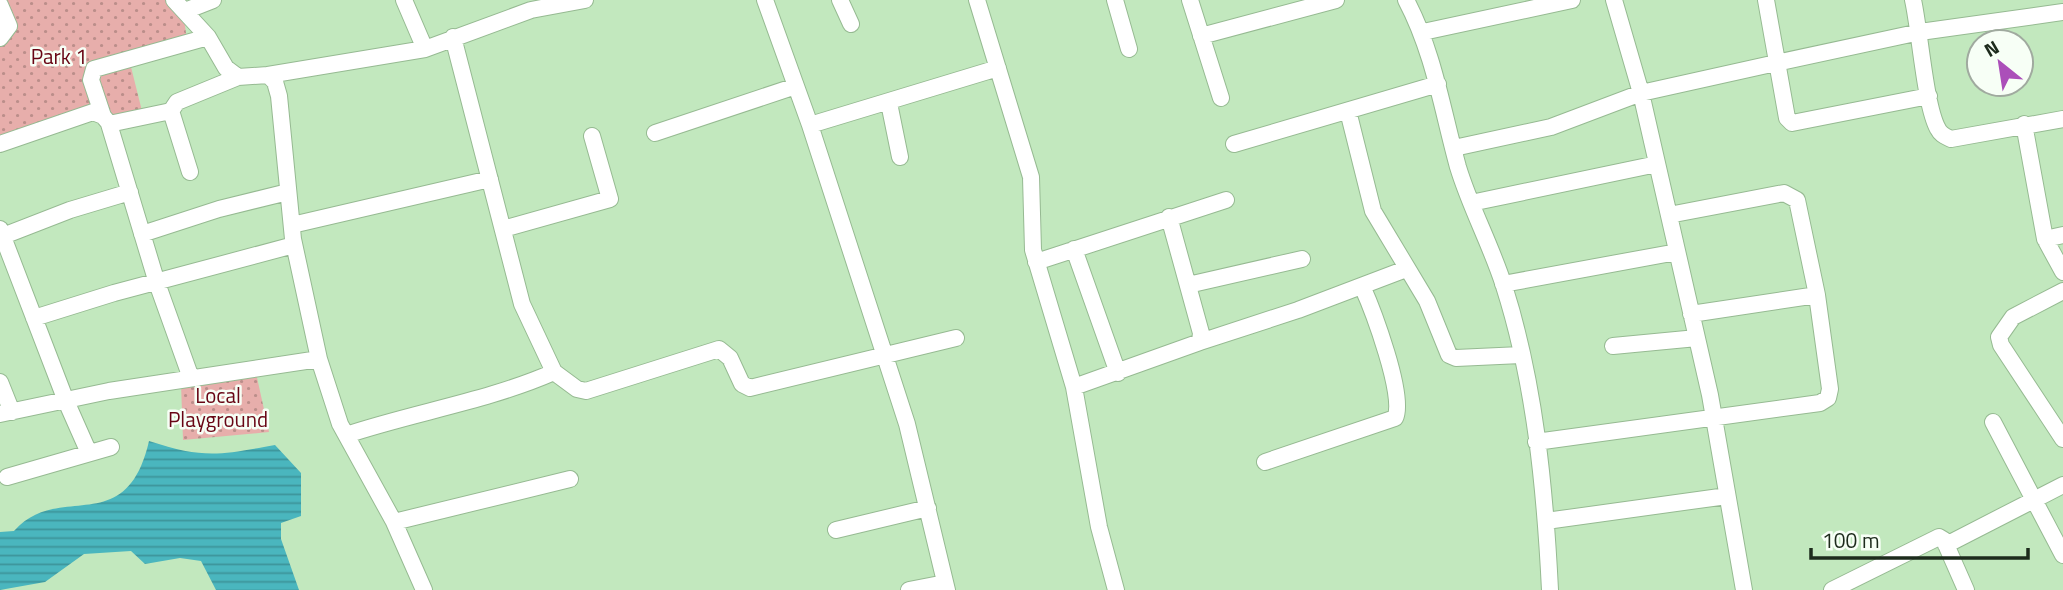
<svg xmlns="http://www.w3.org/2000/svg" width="2063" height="590" viewBox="0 0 2063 590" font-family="'Titillium Web',sans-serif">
	<defs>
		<pattern id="grass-dots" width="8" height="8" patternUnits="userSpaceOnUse" patternTransform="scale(1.75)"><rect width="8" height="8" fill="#e7aeab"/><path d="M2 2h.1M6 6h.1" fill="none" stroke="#bb8e8a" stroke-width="1.8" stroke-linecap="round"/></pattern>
		<pattern id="water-rules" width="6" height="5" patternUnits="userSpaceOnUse" patternTransform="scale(1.75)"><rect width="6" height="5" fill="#4ab6be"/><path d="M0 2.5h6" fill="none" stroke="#3d949a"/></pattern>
	</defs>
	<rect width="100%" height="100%" fill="#c2e8be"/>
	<path fill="url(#grass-dots)" d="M0,0H168L184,18L188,48L130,63L142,111L0,137Z
		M256,373L269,432L183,440L181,384Z"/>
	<path fill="url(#water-rules)" d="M149,441C204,459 220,455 275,445L301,473V516L281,523V539L299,590H216L201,561L180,558L145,564L131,551L84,554L45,582L0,590V532L14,531C59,480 126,541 149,441Z"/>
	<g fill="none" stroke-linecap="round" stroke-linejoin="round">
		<g stroke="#96ba92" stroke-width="18">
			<path id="street" d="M174,0L208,37L226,68L238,77L268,75L275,82L279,96L293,239L319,359L340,424L394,522L424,590
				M404,0L425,49
				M765,0L810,125L907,424L947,590
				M840,0L851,24
				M977,0L1031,177L1033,250L1074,387L1099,527L1116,590
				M1115,0L1129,49
				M1190,0L1221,98
				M1406,0C1434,53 1442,109 1458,167C1470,207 1491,245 1504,286C1535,383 1545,489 1550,590
				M1614,0L1641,93L1710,395L1744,590
				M1766,0L1787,118L1792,123L1929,96
				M1913,0C1920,31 1925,106 1938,129C1941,135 1945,136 1951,139L2063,119
				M0,5L9,26L0,38
				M185,11L213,0
				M1423,32L1572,0
				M1201,36L1336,0
				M268,75L425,49L531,10L585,0
				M889,103L900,157
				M171,111L190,172
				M1348,111L1373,211L1427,301L1449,355L1456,358L1521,355
				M103,116L91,80L94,69L208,37
				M2024,124L2045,239L2063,272
				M810,125L998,68
				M655,133L796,86
				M0,144L93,112L103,116L108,122
				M1234,144L1438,84
				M1454,148L1551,127L1641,93L1776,63L1920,32L2063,12
				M1471,203L1657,164
				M292,225L490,179
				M0,229L66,401L89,453
				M503,229L610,199L592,136
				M142,234L219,209L288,192
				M3,236L70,210L130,192
				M2045,239L2063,235
				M1074,249L1118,373
				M1036,262L1226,200
				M1503,284L1677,252
				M1188,285L1302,259
				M2063,291L2013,317L1999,337L2001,345L2063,439
				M1691,314L1817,295
				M34,318L114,293L294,245
				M1200,342L1298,310L1406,269
				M1613,346L1697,338
				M554,372L577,389L586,391L719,349L730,358L742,384L750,388L956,338
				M191,378L157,283L109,124L171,111L177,102L238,77
				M0,382L12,412
				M1074,387L1200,342L1201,333L1169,217
				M0,414L109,391L319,359
				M1993,422L2063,555
				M346,435C415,412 488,401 554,372L522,304L453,37
				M1536,442L1820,403L1828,398L1830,389L1817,295L1797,200L1784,193L1669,215
				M1265,462L1395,418C1406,397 1372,308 1362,286
				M7,477L111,447
				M1546,521L1727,496
				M394,522L570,479
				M836,530L928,508
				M1946,545L2063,485
				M909,590L945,583
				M1832,590L1939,537L1944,540L1966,590"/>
		</g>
		<use href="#street" stroke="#fff" stroke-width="16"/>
	</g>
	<g text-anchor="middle" stroke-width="5" stroke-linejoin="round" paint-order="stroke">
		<g font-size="21" fill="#680514" stroke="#f7fff6">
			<text x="59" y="64">Park 1</text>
			<text x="218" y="403">Local<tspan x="218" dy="24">Playground</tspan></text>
		</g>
	</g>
	<g transform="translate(2000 63) rotate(330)"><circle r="33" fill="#f7fff6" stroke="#a0aa9f" stroke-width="2"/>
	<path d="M0-5L12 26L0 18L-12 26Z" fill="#ab4fb9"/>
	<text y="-10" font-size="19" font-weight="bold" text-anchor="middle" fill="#1d2b1c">N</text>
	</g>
	<path d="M1811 548v10h217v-10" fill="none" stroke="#1d2b1c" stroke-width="3.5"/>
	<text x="1822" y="548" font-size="21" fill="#1d2b1c" stroke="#f7fff6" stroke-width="5" paint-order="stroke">100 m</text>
</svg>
